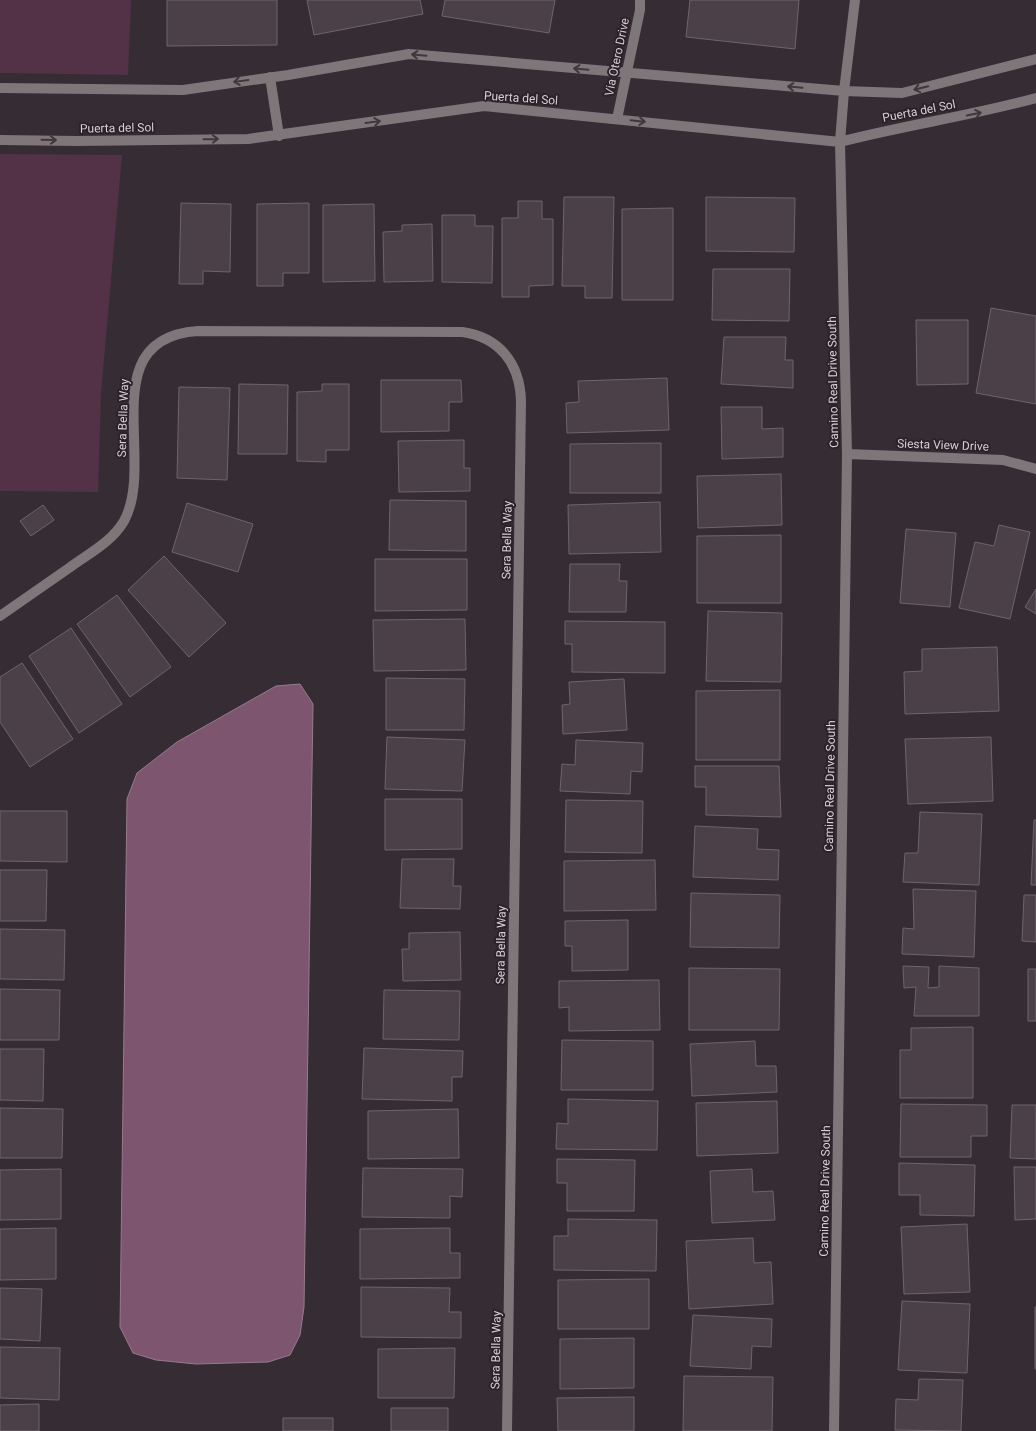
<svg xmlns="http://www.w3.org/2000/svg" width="1036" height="1431" viewBox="0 0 1036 1431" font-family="Roboto,sans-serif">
	<rect width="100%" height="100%" fill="#362c33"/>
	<path fill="#533248" d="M0,0H131L128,75L0,73Z
		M0,154L122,155L101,394L98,492L0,491Z"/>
	<path fill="#7d556f" stroke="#987a8d" d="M300,684L313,704L304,1307L300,1335L290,1355L268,1362L196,1364L156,1360L133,1353L120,1327L127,799L137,773L177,742L276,686Z"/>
	<path fill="#4b4047" stroke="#70646c" d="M167,0H277V45L167,46Z
		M307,0H420L423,14L314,35Z
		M445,0H555L549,33L442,16Z
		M690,0H799L795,49L686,37Z
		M564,197H614L612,298H585V286H562Z
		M706,197L795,198L794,252L706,251Z
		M518,201H542V219H553V285L529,286V297H502V218H518Z
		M181,203L231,204L230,272L203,271V284H179Z
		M309,203V273H283V286H257V204Z
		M374,204L375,281L323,282V205Z
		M673,208V300H622V209Z
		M442,215H475V226H493L492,283L442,282Z
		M432,224L433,281L384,282L383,232L402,231V225Z
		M713,269H790L789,321L712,320Z
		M991,308L1036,316V404L976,393Z
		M916,320H968V384L917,385Z
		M724,337H786L785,360H793V388L721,384Z
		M667,378L669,430L567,433L566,403L579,402L578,381Z
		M381,380H461L462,402H449V431L381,432Z
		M239,384L288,385L287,454H238Z
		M322,384H349V450H326V462L297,461V392L322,391Z
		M179,387L230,388L227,480L177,478Z
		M721,407H762V429L783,428V457L722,459Z
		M464,440V468H470V491L399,492L398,441Z
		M661,443V493H570V444Z
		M781,474L782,525L698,528L697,476Z
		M390,500L466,501V551L389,550Z
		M660,502L661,552L569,554L568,505Z
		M187,503L253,524L238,572L172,552Z
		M43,505L54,520L31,536L20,521Z
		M999,525L1030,532L1010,619L959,608L975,542L994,546Z
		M906,529L956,533L950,607L900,603Z
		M781,535V603H697V536Z
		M164,556L226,623L189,657L128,590Z
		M375,559H467V610L375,611Z
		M570,564H620L619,581H627L626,612H569Z
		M1036,589V614L1025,607Z
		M117,595L171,667L130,697L77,624Z
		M708,611L782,613L781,682L706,681Z
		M465,619L466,670L374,671L373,620Z
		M565,621L665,622V673L572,672V644H565Z
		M71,628L122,704L79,733L29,656Z
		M997,647L999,711L905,714L904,672L922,671V649Z
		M22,663L73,739L30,767L0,722V677Z
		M386,678L465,679L464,730H386Z
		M624,679L627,730L563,734L562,705L570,704L569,682Z
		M780,690V760H696V691Z
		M387,737L465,740L462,791L385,789Z
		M991,737L993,801L908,804L905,739Z
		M576,740L643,743L642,772L631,771L630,794L560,791L562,764L575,765Z
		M695,766H779L781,817L706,815V787H695Z
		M385,799H462V849L385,850Z
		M566,800L643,801L642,853L565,852Z
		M0,811H67V862L0,861Z
		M920,812L982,814L979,885L903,882L905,853H918Z
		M1034,820H1036V885H1031Z
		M695,826L758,829L757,849L779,850L778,880L693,877Z
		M402,859H454L453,886H461L460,909L400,908Z
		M655,860L656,910L564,911V861Z
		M0,870H47L46,921H0Z
		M913,889L976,891L974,957L902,954L903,928L914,929Z
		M691,893L780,895L779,948L690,947Z
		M1024,895H1036V942L1022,941Z
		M628,920V970L572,971V946H565V921Z
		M0,929L65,930L64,980L0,979Z
		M460,932L461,980L403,981L402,949H409V933Z
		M903,966L929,967L928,988L939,987V966L979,968V1016H914L916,987L904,988Z
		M689,968L780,969L779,1030H689Z
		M1028,969H1036V1021H1028Z
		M659,980L660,1030L569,1031V1007L559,1008V981Z
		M0,989L60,990L59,1040H0Z
		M384,990L460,991L459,1040L383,1039Z
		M973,1027V1098H900V1050H911V1028Z
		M562,1040L653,1041V1090H561Z
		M755,1041L756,1066H776L777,1092L692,1096L690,1044Z
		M364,1048L463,1051L462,1077H452V1101L362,1099Z
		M0,1049H44L43,1101L0,1100Z
		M568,1099L658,1101L657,1150L556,1149L557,1123L568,1124Z
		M777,1101L778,1153L697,1156L696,1103Z
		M901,1104L987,1105V1136H971V1157H900Z
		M1012,1105H1036V1159L1010,1158Z
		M0,1108L63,1109L62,1158H0Z
		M458,1109L459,1158L368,1159V1111Z
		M557,1159L635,1160L634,1211H567V1183H557Z
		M899,1163L975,1165L974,1216L920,1215V1195H899Z
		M1014,1167H1036V1219L1015,1220Z
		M363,1168L463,1169L462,1197L450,1196V1218L362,1217Z
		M61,1169V1219L0,1220V1170Z
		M752,1169L753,1192L773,1191L775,1220L712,1223L710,1171Z
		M568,1219L657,1220L656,1271L554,1270V1236H568Z
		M967,1224L970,1292L904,1294L901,1227Z
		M56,1228V1279L0,1280V1229Z
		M450,1228V1253H460V1278L360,1279V1229Z
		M753,1238L754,1263L771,1262L773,1304L689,1309L686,1241Z
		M649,1279V1329H558V1280Z
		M361,1287L450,1288L449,1312H461V1338L361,1337Z
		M0,1288L42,1289L40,1341L0,1339Z
		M902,1301L970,1304L967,1373L898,1370Z
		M1035,1307H1036V1369H1035Z
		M693,1315L772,1319L771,1347L752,1346L751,1369L690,1366Z
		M634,1338V1388L560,1389V1339Z
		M0,1347L60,1348L59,1400L0,1398Z
		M455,1348L454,1398H378V1349Z
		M684,1376L773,1377L772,1431H683Z
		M919,1379L963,1380L961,1431L895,1430L896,1399L918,1400Z
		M634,1397V1431H558L557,1398Z
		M39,1404V1431H0V1405Z
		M391,1408H448V1431H391Z
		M283,1418H333V1431H283Z"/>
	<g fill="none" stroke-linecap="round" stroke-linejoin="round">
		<path stroke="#7d777a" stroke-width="10" d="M270,77L279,136
			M0,88L183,90L288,75L409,54L844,91L902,93L1036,59
			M617,119L640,10V0
			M0,140L77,141L248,139L484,106L840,142C905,125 971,116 1036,98
			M847,454L1003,460L1036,469
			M0,616C23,600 46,584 69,568C88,554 112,542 124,521C157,461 92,338 198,331L462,332C499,337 520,363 521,401L507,1431
			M834,1431L847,454L840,142L844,91L855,0"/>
	</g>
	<defs><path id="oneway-shaft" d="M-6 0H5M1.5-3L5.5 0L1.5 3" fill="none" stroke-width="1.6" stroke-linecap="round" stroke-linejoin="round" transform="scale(1.25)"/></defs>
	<g stroke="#40373d">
		<use href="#oneway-shaft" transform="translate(419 55) rotate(-175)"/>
		<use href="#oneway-shaft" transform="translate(581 69) rotate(-175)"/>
		<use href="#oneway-shaft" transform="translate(241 81) rotate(172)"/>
		<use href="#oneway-shaft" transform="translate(795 87) rotate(-175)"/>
		<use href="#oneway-shaft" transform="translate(921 88) rotate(166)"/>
		<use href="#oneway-shaft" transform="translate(974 114) rotate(-11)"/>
		<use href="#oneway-shaft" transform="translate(638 121) rotate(6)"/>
		<use href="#oneway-shaft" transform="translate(373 122) rotate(-8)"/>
		<use href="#oneway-shaft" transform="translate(211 139) rotate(-1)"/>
		<use href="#oneway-shaft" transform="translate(49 140) rotate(1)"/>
	</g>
	<g text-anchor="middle" stroke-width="4" stroke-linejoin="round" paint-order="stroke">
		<g font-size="12" fill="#d6cfd4" stroke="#2c2229">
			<text transform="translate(617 57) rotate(-78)" y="4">Via Otero Drive</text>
			<text transform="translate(521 98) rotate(4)" y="4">Puerta del Sol</text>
			<text transform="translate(919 111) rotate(-11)" y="4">Puerta del Sol</text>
			<text transform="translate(117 128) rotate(-1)" y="4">Puerta del Sol</text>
			<text transform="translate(833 382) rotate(-91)" y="4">Camino Real Drive South</text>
			<text transform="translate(123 418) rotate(-88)" y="4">Sera Bella Way</text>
			<text transform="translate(943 445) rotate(2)" y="4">Siesta View Drive</text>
			<text transform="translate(507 540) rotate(-89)" y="4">Sera Bella Way</text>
			<text transform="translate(830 786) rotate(-89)" y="4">Camino Real Drive South</text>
			<text transform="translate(501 945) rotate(-89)" y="4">Sera Bella Way</text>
			<text transform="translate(825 1191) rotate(-89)" y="4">Camino Real Drive South</text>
			<text transform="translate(496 1350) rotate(-89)" y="4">Sera Bella Way</text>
		</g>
	</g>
</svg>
